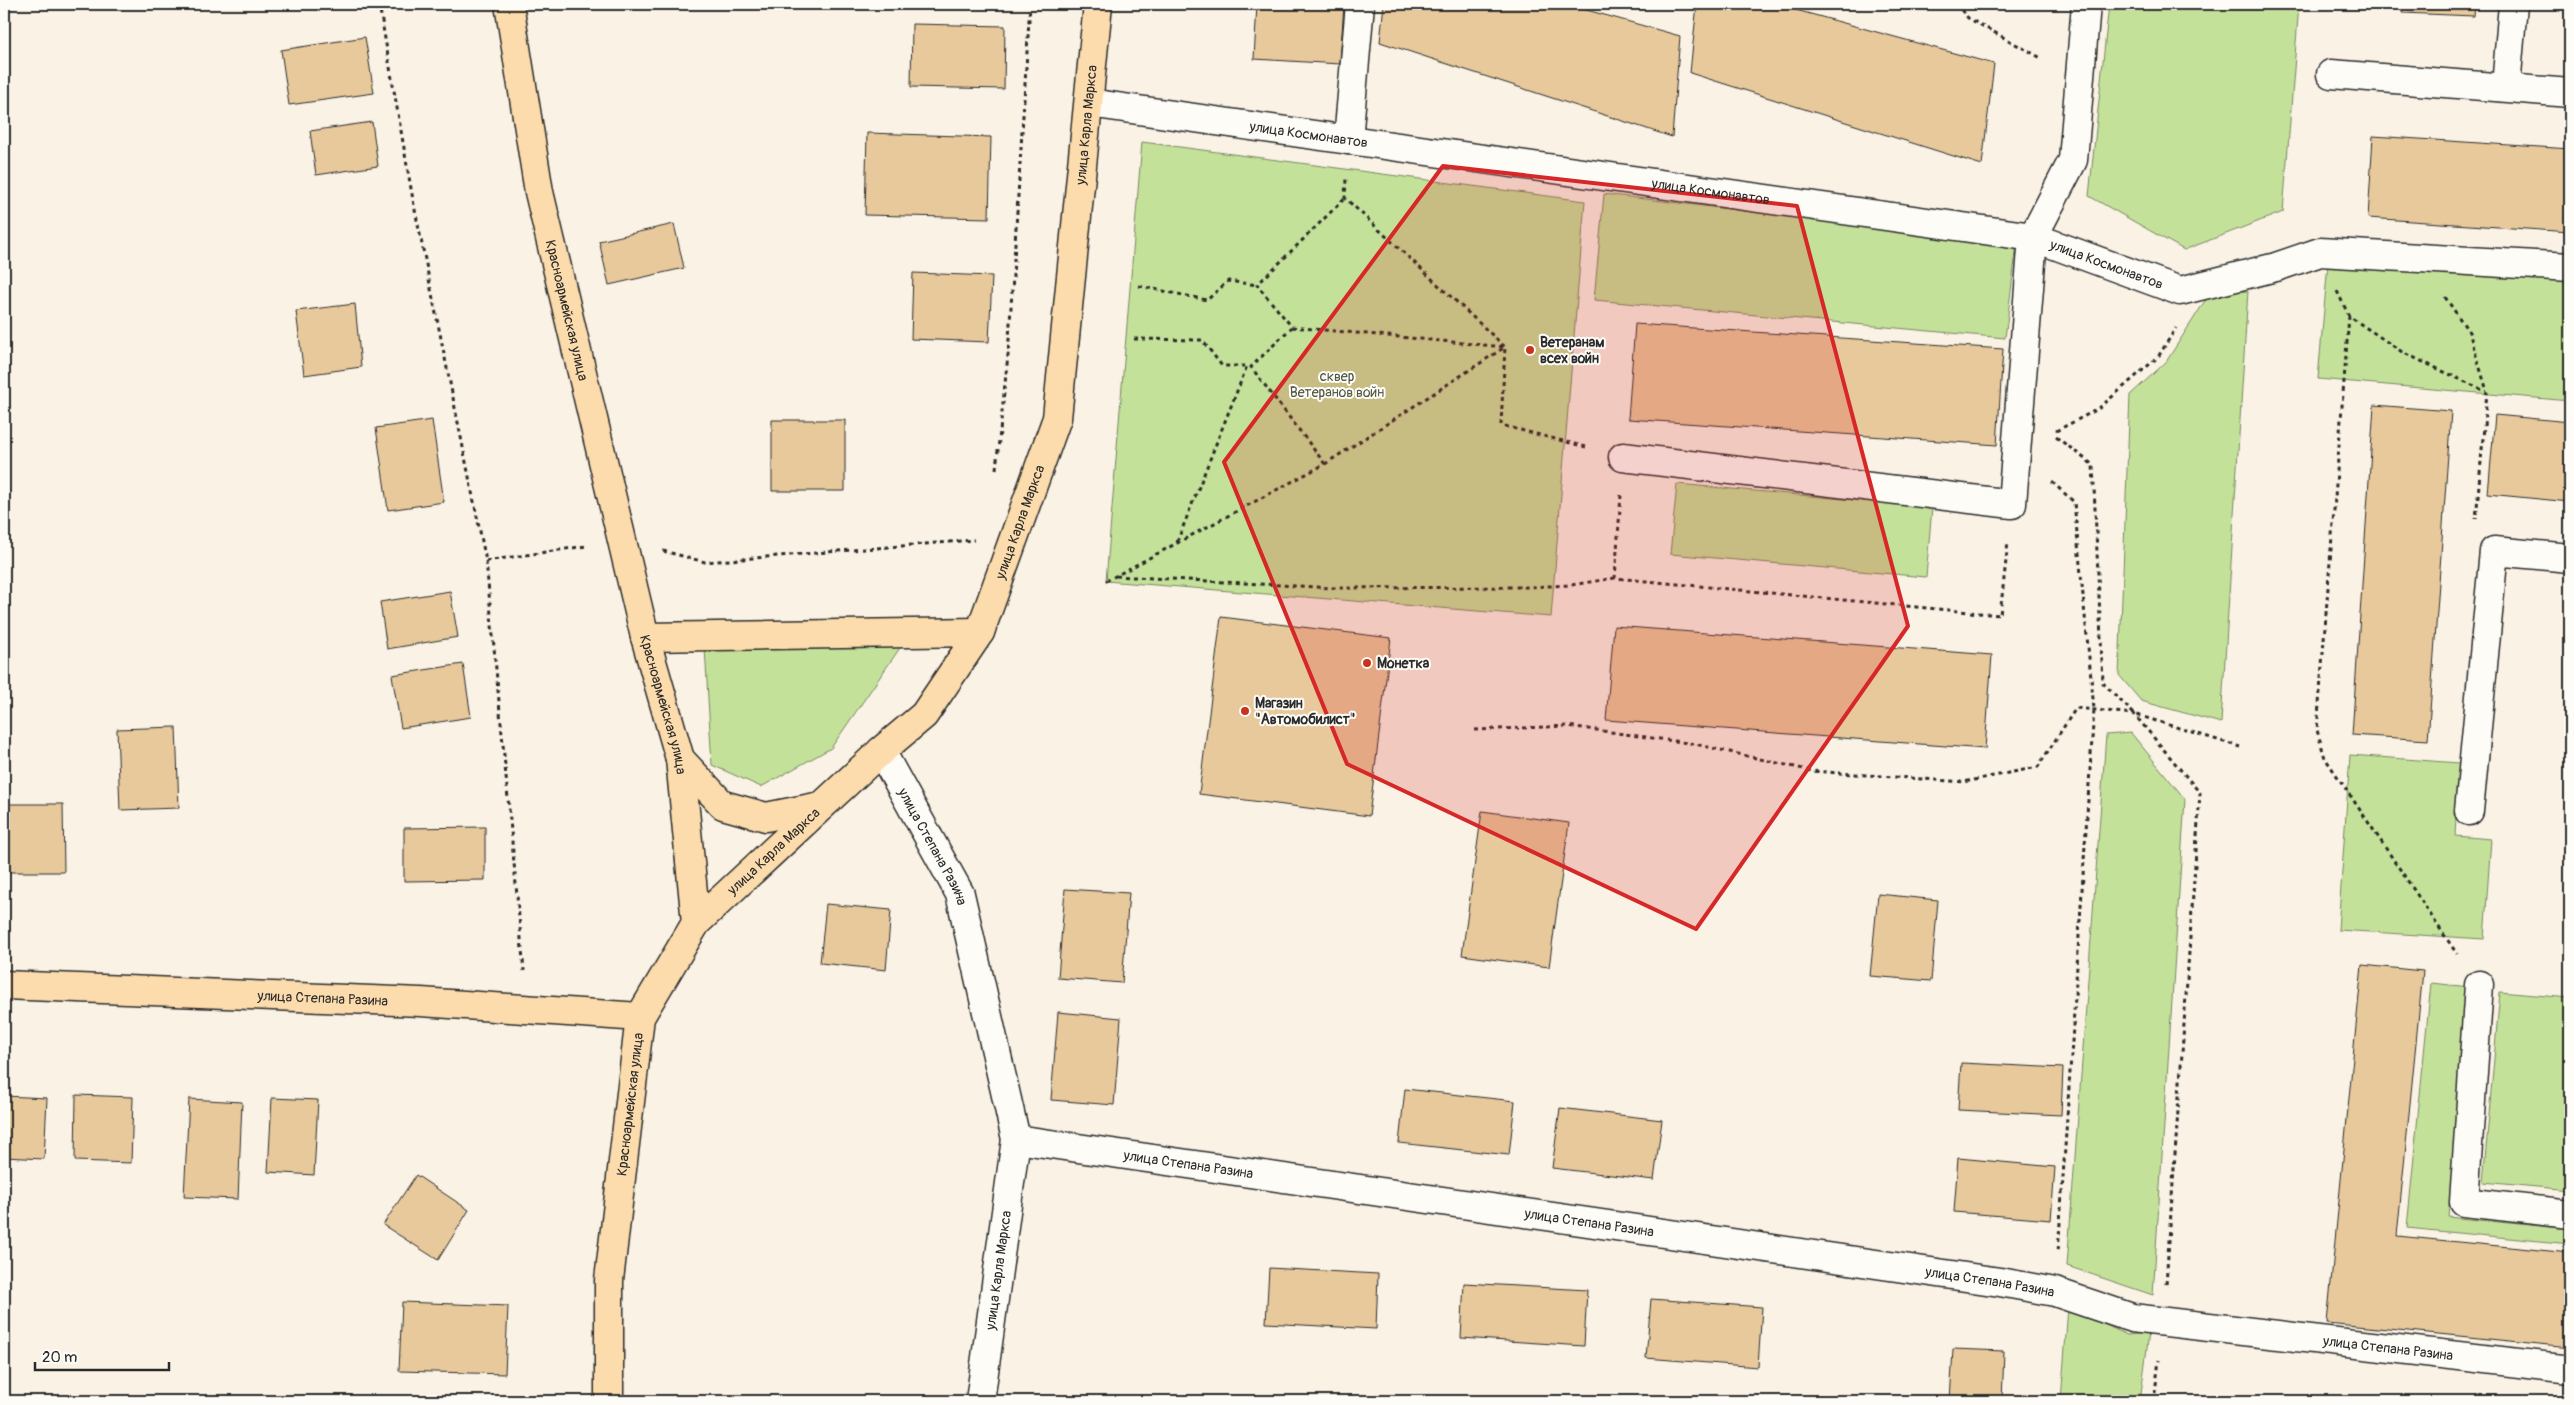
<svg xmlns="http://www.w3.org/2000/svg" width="2574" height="1405" viewBox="0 0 2574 1405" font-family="Pangolin,sans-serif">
	<rect width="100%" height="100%" fill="#f9f2e5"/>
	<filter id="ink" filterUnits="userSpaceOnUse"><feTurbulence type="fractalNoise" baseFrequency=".02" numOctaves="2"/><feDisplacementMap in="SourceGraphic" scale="10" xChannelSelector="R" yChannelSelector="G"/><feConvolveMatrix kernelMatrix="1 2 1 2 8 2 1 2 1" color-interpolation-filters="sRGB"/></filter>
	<g filter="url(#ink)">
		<path fill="#c4e199" stroke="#788662" d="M2109,4H2299L2283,212L2184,250L2089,196Z
			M1142,142L1585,201L1551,617L1106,581Z
			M1604,194L2017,244L2005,338L1594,300Z
			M2329,251L2570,272V401L2318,379Z
			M2248,291L2221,723L2141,701L2119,675L2130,395L2166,362L2210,293Z
			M1677,484L1932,507L1926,577L1670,554Z
			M904,642L831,748L761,787L712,765L705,648Z
			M2131,733L2185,799L2153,1295L2067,1266L2106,735Z
			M2350,755L2459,763L2455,836L2491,839L2484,939L2338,930Z
			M2431,983L2470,987L2448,1217L2570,1229V1244L2407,1228Z
			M2500,992L2570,998V1190L2483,1182Z
			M2068,1307L2127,1335L2149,1333L2140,1401H2061Z"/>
		<path fill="#e8c99b" stroke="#2b2b2b" d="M1257,4H1344L1340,64L1254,59Z
			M1384,4H1565L1680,36L1672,137L1380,42Z
			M1697,4H1774L1994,64L1982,165L1690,73Z
			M2402,4H2475L2474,16L2402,13Z
			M912,24L1005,26L1004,89L911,87Z
			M365,37L374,93L289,105L281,50Z
			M372,122L378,166L316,175L310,131Z
			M867,133L991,137L989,218L865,215Z
			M2373,136L2570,149V232L2368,218Z
			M674,224L684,268L609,285L599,241Z
			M913,273L992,276L989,342L911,339Z
			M355,304L361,367L304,375L296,311Z
			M1635,324L2003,349L1997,445L1628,419Z
			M2374,405L2451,411L2428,740L2352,735Z
			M2495,415L2570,422V502L2488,494Z
			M432,420L444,502L388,510L376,428Z
			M772,420H845V491H772Z
			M450,591L458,637L387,649L380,602Z
			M1221,617L1391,638L1369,816L1199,794Z
			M1614,626L1992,655L1985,749L1606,720Z
			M463,664L471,717L401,728L392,675Z
			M176,727L179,808L120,810L117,729Z
			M4,804H63L64,872H4Z
			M1482,811L1569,823L1549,967L1462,955Z
			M485,827V880L404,881V828Z
			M1065,889L1129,893L1122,983L1058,978Z
			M1878,894L1938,900L1931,981L1870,976Z
			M826,904L891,910L886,970L820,963Z
			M2362,965L2423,971L2397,1236L2570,1253V1347L2327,1323Z
			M1058,1012L1121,1018L1114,1105L1051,1100Z
			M1961,1063L2063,1068L2061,1115L1958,1110Z
			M1405,1089L1515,1101L1509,1155L1399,1143Z
			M76,1095L133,1097L131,1163L75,1161Z
			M4,1096L47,1098L44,1159L4,1157Z
			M272,1098L318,1100L314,1175L268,1172Z
			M189,1099L242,1102L238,1199L184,1197Z
			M1560,1108L1662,1120L1654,1180L1552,1168Z
			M1958,1158L2055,1167L2051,1220L1954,1212Z
			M416,1175L469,1210L438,1260L383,1225Z
			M1269,1268L1378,1274L1376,1329L1266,1323Z
			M1464,1283L1587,1290L1584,1346L1461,1338Z
			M1651,1299L1762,1307L1758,1367L1646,1358Z
			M402,1302L508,1306L505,1374L399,1371Z
			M1953,1349L2004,1351L2002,1401H1950Z"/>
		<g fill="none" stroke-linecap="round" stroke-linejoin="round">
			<g stroke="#2b2b2b" stroke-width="31">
				<g id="minor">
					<path d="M2331,74L2570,93"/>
					<path d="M2506,87L2513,4"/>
					<path id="s1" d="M1089,103L2033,237L2180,291L2276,267L2320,252L2570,267"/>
					<path d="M1348,140L1360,4"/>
					<path d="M1623,457L2012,504L2033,237L2073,160L2086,4"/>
					<path id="s2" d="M881,751L960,894L1016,1139L2000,1282L2055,1292L2132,1318L2570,1369"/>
					<path d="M2469,811L2494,551L2570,558"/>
					<path d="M2479,985L2464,1202L2570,1214"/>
					<path id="s3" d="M980,1401L1016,1139"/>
				</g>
			</g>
			<g stroke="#2b2b2b" stroke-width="31">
				<g id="major">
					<path id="s4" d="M509,4L539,192L645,637L680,759L696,923"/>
					<path d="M645,637L980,632"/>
					<path d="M680,759L723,805L766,817L821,806"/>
					<path id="s5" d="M4,985L421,1002L640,1017"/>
					<path id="s6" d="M609,1401V1280L640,1017L696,923L881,751L924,715L980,632L1057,418L1098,4"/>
				</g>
			</g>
			<path stroke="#2b2b2b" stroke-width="3" stroke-dasharray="4 4" stroke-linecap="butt" d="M379,4L413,200L486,561L524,971
				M1956,4L1968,18L2043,59
				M1139,286L1207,300L1228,281L1257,285
				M2337,291L2349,316L2402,352L2487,392L2476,519
				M2445,297L2469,332L2487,391
				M2349,316L2317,730L2325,758L2457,954
				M1292,327L1505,347L1501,425L1586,447
				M1134,339L1202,340L1222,366H1248
				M2056,431L2098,409L2158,357L2176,328
				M2056,437L2093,465L2103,683L2134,714L2240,747
				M1325,464L1251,367L1292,327L1257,285L1345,198
				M996,469L1008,355L1030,4
				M2052,482L2074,502L2094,709L2058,1253
				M1621,495L1615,578L2000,615L2008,542
				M1177,542L1247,366
				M663,551L705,562L974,540
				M486,561L586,546
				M1116,576L1334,588L1528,587L1571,585L1615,578
				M1106,581L1325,464L1505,347L1345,198L1346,178
				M1475,730L1568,726L1695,744L1812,771L1964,782L2038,767L2076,708L2134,714L2200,793L2166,1284
				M2154,1401L2159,1360"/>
			<use href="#minor" stroke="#fdfcf7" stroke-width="28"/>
			<use href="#major" stroke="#fcdcac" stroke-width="28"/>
		</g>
	</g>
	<path fill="#d62828" fill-opacity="0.2" stroke="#d62828" stroke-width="4" stroke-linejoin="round" d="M1443,166L1797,206L1908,626L1696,929L1347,764L1224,462Z"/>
	<g fill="#c8321e" stroke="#fdfcf7" stroke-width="2">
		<circle cx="1530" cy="350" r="5"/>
		<circle cx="1367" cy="663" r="5"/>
		<circle cx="1245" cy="711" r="5"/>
	</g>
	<g text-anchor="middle" stroke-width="4" stroke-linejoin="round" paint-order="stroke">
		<g font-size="14" fill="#2b2b2b" stroke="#fdfcf7">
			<text dy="5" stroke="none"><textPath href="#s6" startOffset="1426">улица Карла Маркса</textPath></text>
			<text dy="5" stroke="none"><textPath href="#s1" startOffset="222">улица Космонавтов</textPath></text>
			<text dy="5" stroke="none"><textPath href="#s1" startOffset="628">улица Космонавтов</textPath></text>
			<text dy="5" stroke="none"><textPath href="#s1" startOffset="1032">улица Космонавтов</textPath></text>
			<text dy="5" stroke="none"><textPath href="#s4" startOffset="312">Красноармейская улица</textPath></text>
			<text dy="5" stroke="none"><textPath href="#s6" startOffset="1021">улица Карла Маркса</textPath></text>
			<text dy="5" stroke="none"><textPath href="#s4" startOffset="718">Красноармейская улица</textPath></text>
			<text dy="5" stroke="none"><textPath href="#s2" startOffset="109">улица Степана Разина</textPath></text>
			<text dy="5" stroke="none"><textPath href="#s6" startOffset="601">улица Карла Маркса</textPath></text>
			<text dy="5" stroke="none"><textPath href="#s5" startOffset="319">улица Степана Разина</textPath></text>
			<text dy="5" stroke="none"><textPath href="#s6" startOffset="298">Красноармейская улица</textPath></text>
			<text dy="5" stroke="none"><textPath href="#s2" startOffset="589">улица Степана Разина</textPath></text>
			<text dy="5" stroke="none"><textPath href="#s2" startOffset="994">улица Степана Разина</textPath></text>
			<text dy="5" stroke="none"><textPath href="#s3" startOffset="132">улица Карла Маркса</textPath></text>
			<text dy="5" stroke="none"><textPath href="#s2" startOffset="1399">улица Степана Разина</textPath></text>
			<text dy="5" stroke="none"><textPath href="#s2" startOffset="1804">улица Степана Разина</textPath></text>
		</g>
		<g font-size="14" font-weight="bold" fill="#2b2b2b" stroke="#fdfcf7" text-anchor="start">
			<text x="1540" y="347">Ветеранам<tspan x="1540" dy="16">всех войн</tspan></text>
			<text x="1377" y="668">Монетка</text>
			<text x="1255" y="708">Магазин<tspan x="1255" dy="16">"Автомобилист"</tspan></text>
		</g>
		<g font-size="14" fill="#515846" stroke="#fdfcf7">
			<text x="1337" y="381">сквер<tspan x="1337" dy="16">Ветеранов войн</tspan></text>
		</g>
	</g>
	<rect width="2574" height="1405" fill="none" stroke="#fdfcf7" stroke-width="20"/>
	<rect x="10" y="10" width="2554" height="1385" fill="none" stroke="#2b2b2b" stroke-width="2" filter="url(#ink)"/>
	<path d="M35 1362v8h134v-8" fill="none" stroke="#2b2b2b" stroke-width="2.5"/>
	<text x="42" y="1362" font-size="15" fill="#2b2b2b" stroke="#fdfcf7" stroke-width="4" paint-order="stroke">20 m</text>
</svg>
